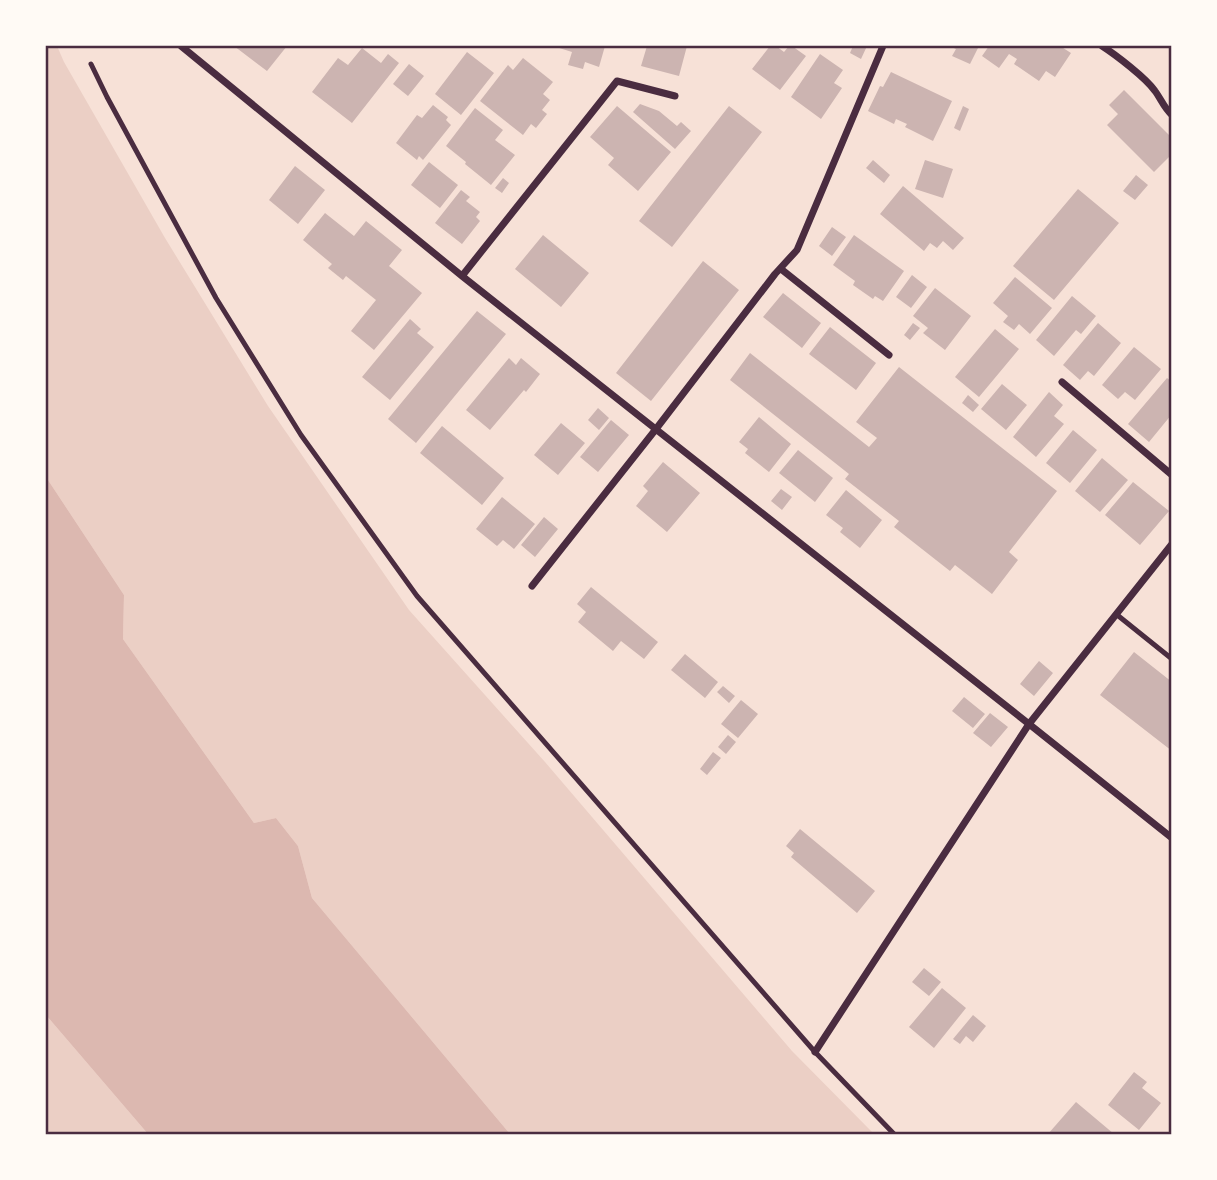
<svg xmlns="http://www.w3.org/2000/svg" width="1217" height="1180" viewBox="0 0 1217 1180" font-family="Lora,serif">
	<rect width="100%" height="100%" fill="#f7e1d7"/>
	<path fill="#ebcfc5" d="M46,46H57L64,62L165,238L268,406L409,610L545,762L792,1051L874,1134H510L312,898L298,846L276,818L254,823L123,639L124,595L46,477Z
		M46,1015L148,1134H46Z"/>
	<path fill="#dcb8b0" d="M46,477L124,595L123,639L254,823L276,818L298,846L312,898L510,1134H148L46,1015Z"/>
	<path fill="#ccb4b1" d="M234,46H287L267,71Z
		M553,46H605L599,67L585,62L583,69L568,65L572,52Z
		M647,46H687L679,76L641,66Z
		M770,46H776L784,52L789,46H792L806,56L780,90L752,69Z
		M853,46H867L861,59L850,53Z
		M949,46H979L970,64L952,56L956,49Z
		M989,46H1060L1071,53L1055,77L1046,71L1039,81L1014,64L1017,59L1009,54L999,68L982,56Z
		M362,48L381,63L388,54L399,63L352,123L312,92L338,58L348,65Z
		M467,52L494,73L461,115L435,94Z
		M820,54L843,70L834,83L842,88L821,119L791,97Z
		M523,58L553,82L543,94L550,100L542,110L547,114L536,128L531,124L523,135L480,101L508,65L513,70Z
		M409,64L424,76L408,96L393,84Z
		M891,72L952,101L933,141L905,127L907,124L896,119L894,124L868,111L880,86L883,87Z
		M1124,90L1172,138V154L1154,172L1107,125L1118,114L1109,105Z
		M640,104L659,111L677,126L681,122L691,131L675,149L633,112Z
		M433,105L448,117L446,120L451,125L423,160L419,156L417,160L396,143L417,115L422,118Z
		M617,106L671,152L638,191L608,165L614,158L590,137Z
		M729,106L762,132L672,247L639,221Z
		M963,106L969,109L960,131L954,128Z
		M475,108L503,130L495,140L515,155L491,185L465,164L466,162L446,146Z
		M873,160L890,175L884,183L866,168Z
		M925,160L953,169L943,198L915,189Z
		M429,162L458,185L440,208L411,185Z
		M295,166L325,190L298,224L269,200Z
		M1136,175L1148,185L1135,200L1123,191Z
		M503,178L509,183L502,193L495,188Z
		M903,186L964,238L953,250L943,241L937,248L930,243L924,251L880,214Z
		M1078,189L1119,223L1054,300L1013,266Z
		M461,190L470,197L466,201L480,212L476,217L480,221L462,244L435,223Z
		M325,213L354,236L366,221L402,250L389,266L422,293L374,350L351,331L376,300L346,276L343,280L328,268L332,264L303,240Z
		M832,227L846,237L832,256L819,246Z
		M543,235L589,273L561,307L515,269Z
		M854,235L904,271L883,301L875,296L873,299L853,285L855,281L833,265Z
		M703,261L739,290L651,401L616,373Z
		M912,275L927,287L911,308L896,297Z
		M1015,277L1052,308L1030,334L1019,324L1014,330L1003,322L1008,316L993,303Z
		M935,288L971,316L945,350L923,333L928,328L913,316Z
		M783,293L821,323L802,348L763,317Z
		M1072,296L1096,316L1081,334L1076,330L1054,356L1036,340Z
		M477,311L506,334L416,443L388,419Z
		M410,319L421,329L417,333L434,347L390,400L362,377Z
		M913,323L920,328L910,340L904,335Z
		M1098,323L1121,343L1094,376L1088,371L1080,380L1063,365Z
		M830,327L876,363L856,390L809,354Z
		M995,329L1019,349L979,397L955,377Z
		M1134,347L1161,369L1135,400L1125,392L1118,399L1102,385Z
		M750,353L869,447L877,438L856,422L899,367L1057,491L1009,552L1018,560L992,594L955,565L950,571L894,527L899,521L845,479L849,474L730,380Z
		M509,358L516,365L521,358L540,374L526,392L524,390L490,430L466,410Z
		M1167,378L1172,382V414L1149,442L1128,424Z
		M1002,384L1027,405L1006,430L981,409Z
		M1049,392L1063,405L1054,416L1064,424L1036,457L1013,437Z
		M968,395L979,405L973,412L962,403Z
		M598,408L609,418L599,430L588,420Z
		M759,417L791,444L769,472L745,453L748,449L739,442Z
		M611,420L629,435L598,472L580,457Z
		M561,423L585,443L558,475L534,455Z
		M442,426L504,478L482,505L420,453Z
		M1073,430L1097,450L1070,483L1046,463Z
		M798,450L833,478L815,502L779,473Z
		M1102,458L1128,480L1100,512L1075,491Z
		M663,462L700,493L667,532L636,506L648,491L643,486Z
		M1133,482L1169,511L1140,545L1105,515Z
		M781,489L792,497L782,510L771,501Z
		M846,490L882,520L860,548L840,532L843,528L826,515Z
		M502,497L535,524L514,549L503,540L497,546L476,529Z
		M544,517L558,529L535,557L521,545Z
		M591,587L658,642L644,659L621,641L613,651L578,622L586,612L577,604Z
		M1134,652L1172,682V751L1100,695Z
		M685,654L718,682L705,698L671,670Z
		M1039,661L1053,673L1034,696L1020,684Z
		M723,686L735,696L729,703L717,692Z
		M964,697L985,714L973,728L952,711Z
		M741,700L758,714L738,738L721,724Z
		M990,713L1008,727L991,747L973,733Z
		M728,735L736,742L726,754L718,747Z
		M713,752L721,758L707,775L700,769Z
		M800,829L875,891L857,913L791,857L794,853L786,846Z
		M924,968L941,982L929,996L912,982Z
		M942,988L966,1008L934,1048L909,1027Z
		M973,1015L986,1026L973,1042L966,1036L960,1044L953,1039Z
		M1134,1072L1147,1082L1142,1088L1161,1103L1139,1130L1108,1105Z
		M1076,1102L1114,1134H1048Z"/>
	<g fill="none" stroke-linecap="round" stroke-linejoin="round">
		<path stroke="#4a2c40" stroke-width="5" d="M91,64L107,97L216,298L301,435L417,596L815,1052L894,1134
			M1116,614L1172,659"/>
		<path stroke="#4a2c40" stroke-width="7" d="M181,46L462,276L1029,724L1172,838
			M1102,46C1116,55 1146,78 1155,91C1161,99 1164,108 1172,115
			M781,269L889,355
			M462,276L617,81L675,96
			M1062,382L1172,475
			M532,586L656,429L775,274L797,250L883,46
			M815,1052L1029,724L1172,544"/>
	</g>
	<rect width="1217" height="1180" fill="none" stroke="#fffaf5" stroke-width="94"/>
	<rect x="47" y="47" width="1123" height="1086" fill="none" stroke="#4a2c40" stroke-width="2.5"/>
</svg>
